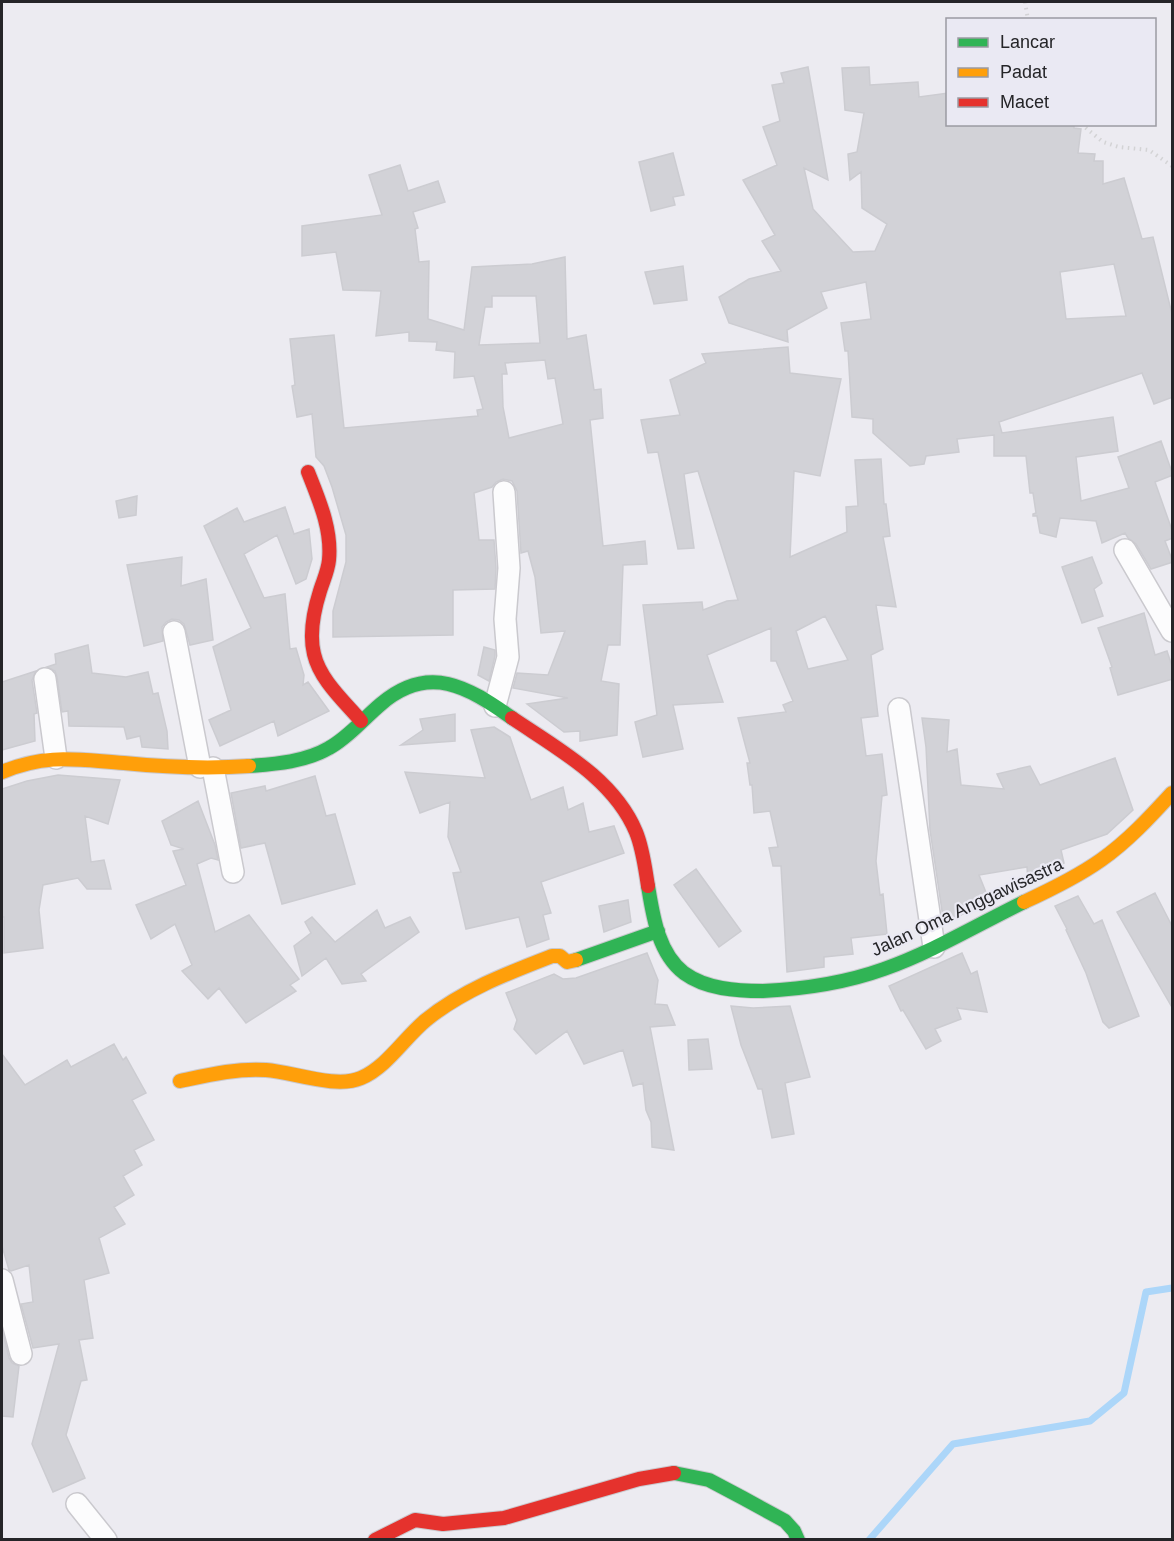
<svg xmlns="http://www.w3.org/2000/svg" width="1174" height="1541" viewBox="0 0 1174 1541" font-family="Helvetica,sans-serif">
	<rect width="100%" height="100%" fill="#ecebf1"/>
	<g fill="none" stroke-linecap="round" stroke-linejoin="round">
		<path stroke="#acd6f9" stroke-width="7" d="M869,1540L953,1444L1090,1421L1124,1393L1146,1292L1172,1288"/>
	</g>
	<path fill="#d2d2d7" stroke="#ccccd1" stroke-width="1.5" fill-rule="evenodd" d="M808,67L828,180L804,168L813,209L853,252L875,251L887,224L862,208L861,172L850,180L848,154L857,152L864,113L845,110L842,68L869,67L870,85L918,82L919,97L948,93V124H1074V128L1081,129L1078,153L1095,154L1094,161H1103V184L1124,178L1142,239L1153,237L1173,318V397L1154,404L1142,373L999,422L1002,433L1113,417L1118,451L1076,457L1081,501L1129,488L1118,457L1161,441L1173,475L1155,482L1173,533V538L1165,541L1173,562L1151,569L1136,544L1128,538L1125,533L1102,543L1096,521L1060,518L1056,537L1040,533L1037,516H1033V514L1036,513L1033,493H1030L1026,456H994V435L957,439L959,452L926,456L924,464L910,466L873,433V419L852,417L848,351H845L841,323L871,319L866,282L821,292L827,308L787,330L788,342L729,323L719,297L749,279L781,271L762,241L775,235L743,180L777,165L763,127L780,121L772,85L784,83L781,73ZM1114,264L1126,316L1066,319L1060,272Z
		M673,153L684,195L673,197L675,205L651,211L639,162Z
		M400,165L408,191L438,181L445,202L413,212L418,228L415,229L419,262L429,261L428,319L464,330L472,267L532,264L565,257L567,339L586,335L594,390L601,389L603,418L590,420L603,546L645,541L647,564L623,565L620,645H608L601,681L619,684L617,735L580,741V731L564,732L527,704L568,698L513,688L517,673L548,675L565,631L541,633L535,577L528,551L521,553L517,491L512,481L503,479L496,482L492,487L474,493L479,540H494L496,568L495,589L453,590V635L333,637V611L346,562V535L332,487L324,466L316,457L312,414L297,417L292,386L295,385L290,339L334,335L344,428L478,416L477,410L483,409L474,376L454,378L455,352L436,350L437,342L409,341V332L376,336L381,291L343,290L336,252L302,256V226L382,215L369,175ZM492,296H536L540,343L479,345L485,307H492ZM545,360L548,379L555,378L563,424L509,438L503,407L502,374H507L505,363Z
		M683,266L687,300L654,304L645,272Z
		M788,347L790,373L841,379L820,476L794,471L790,557L847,532L846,507L858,506L855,460L881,459L884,504H886L890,536L883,537L896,607L876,605L883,649L871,655L878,716L861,718L866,756L882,754L887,795L882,796L876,861L880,895L883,894L887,934L851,938L853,954L824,957V967L787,972L781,866H773L769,848L778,847L770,811L754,813L752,785H750L747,763H750L738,718L786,712L783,705L793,701L776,661H771V628L707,655L723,702L673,705L683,749L643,757L635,722L657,715L643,605L702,602L703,610L727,601L738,600L698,471L684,474L694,548L678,549L658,452L648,453L641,420L680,415L670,380L706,363L702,354ZM825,616L848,660L808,669L796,631Z
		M137,496L136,515L119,518L116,501Z
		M285,507L294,534L309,529L312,559L306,579L296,584L277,535L244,554L264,598L285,594L290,649L296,648L304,675L303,685L308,682L329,711L278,736L274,721L220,746L209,720L231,710L213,647L251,628L204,526L237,508L244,522Z
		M182,557L181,586L206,579L213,640L190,645L184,624L179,620L172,619L166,622L162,627L163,641L144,646L127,565Z
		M1092,557L1102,583L1094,589L1103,616L1082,623L1062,567Z
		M1144,613L1155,655L1167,651L1173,669V679L1118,695L1110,668L1112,667L1098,628Z
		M88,645L92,673L126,677L148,672L153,694L158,693L167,731L168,749L142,747L140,736L127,739L124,727L69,726L68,711L62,712L57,677L55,671L47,667L56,664L55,654Z
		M484,647L495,650V656L489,681L478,675Z
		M36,671L32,680L37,713L34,714L35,741L2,750V682Z
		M455,714V741L401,745L423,730L420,719Z
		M922,718L949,720L947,752L957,749L961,785L1004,789L997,774L1030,766L1040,785L1115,758L1133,810L1107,834L1061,850L1064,863L1028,881L1027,867L979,875L989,900L944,924L930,830L926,747Z
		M494,727L510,737L531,800L563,787L568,810L583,803L589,832L614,826L624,853L541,882L551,913L543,915L549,939L527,947L519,917L466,929L453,873L461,872L448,837L450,802L420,813L405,772L485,778L471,730Z
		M58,775L120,780L108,824L85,816L91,862L104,860L111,889H87L78,878L43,885L39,910L43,948L4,953V917H2V789L27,781Z
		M315,776L326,816L335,814L355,884L282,904L265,843L241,848L231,793L265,786L266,791Z
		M198,801L215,845L218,860L211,858L197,864L215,932L249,915L299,979L290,985L296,991L246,1023L219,988L208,999L182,971L192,965L175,924L151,939L136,905L186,885L173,851L184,849L171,845L162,821Z
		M696,869L741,931L719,947L674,885Z
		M1155,893L1173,928V1009L1117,912Z
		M1078,896L1094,924L1102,920L1139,1016L1109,1028L1103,1022L1086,973L1066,930L1067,929L1055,906Z
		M628,900L631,922L604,932L599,906Z
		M377,910L385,928L410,917L419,932L361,974L366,981L342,984L326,958L302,976L294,946L311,933L305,922L312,917L335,942Z
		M647,953L658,980L655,1004L667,1005L675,1025L650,1027L674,1150L652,1147L651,1122L646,1110L643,1083L633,1086L623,1050L584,1064L567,1031L536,1054L514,1029L517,1020L506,993L554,974L563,979L576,978Z
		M962,953L971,974L977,971L987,1012L957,1008L961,1019L935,1029L941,1041L926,1049L903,1010L901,1011L889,986Z
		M731,1006L753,1008L790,1006L810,1077L785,1083L794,1134L772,1138L762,1089H758L741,1045Z
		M708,1039L712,1069L689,1070L688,1040Z
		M114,1044L123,1060L126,1057L146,1093L132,1100L154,1140L134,1150L142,1165L123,1176L134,1195L114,1207L125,1224L99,1238L109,1273L84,1280L93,1338L79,1340L87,1380L81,1381L66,1435L85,1478L53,1492L32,1444L59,1344L33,1348L21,1304L33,1302L29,1265L11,1271L9,1270L2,1246V1054L25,1085L67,1060L71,1067Z
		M2,1329L9,1358L12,1363L19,1366L13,1417L2,1416Z"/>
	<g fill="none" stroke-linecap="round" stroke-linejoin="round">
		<g stroke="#cac9ce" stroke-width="24">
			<path id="street" d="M1125,550L1172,631
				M174,632L200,767
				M45,679L56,758
				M495,706L508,657L505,619L509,568L504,492
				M899,709L934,947
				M213,768L233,872
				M2,1280L21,1354
				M77,1504L106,1540"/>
		</g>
		<g stroke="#cac9ce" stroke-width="16">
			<path id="fast" d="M249,766C275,764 305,762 329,748C349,737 363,719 381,704C429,663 468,687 512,718
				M648,886C653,916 658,953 684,973C706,989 736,991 763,991C804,989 845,983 884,969C932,952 977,925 1024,902
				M576,960L658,931
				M674,1473L709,1480L743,1498L785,1521L794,1531L798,1540"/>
		</g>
		<g stroke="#cac9ce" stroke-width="16">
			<path id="slow" d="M2,772C48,753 77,760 124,763C165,767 207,769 249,766
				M1024,902C1050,890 1077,877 1101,860C1128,841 1150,817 1172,793
				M180,1081C208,1075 237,1068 266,1070C293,1072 336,1089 361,1078C387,1067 405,1037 426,1020C463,990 508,973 552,956H560L567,962L576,960"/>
		</g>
		<g stroke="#cac9ce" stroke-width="16">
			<path id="jam" d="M308,472C319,500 332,529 329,560C328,571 323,581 320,591C314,610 309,634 314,654C320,680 344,701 361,721
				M512,718C558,749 614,779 636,832C643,849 645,868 648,886
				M375,1540L415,1520L443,1524L504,1518L639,1479L674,1473"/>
		</g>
		<path stroke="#d3d3d5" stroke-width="4" stroke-dasharray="1.5 4.5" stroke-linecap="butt" d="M1025,2L1028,20
			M1081,124L1103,142L1119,147L1149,150L1172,166"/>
		<use href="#street" stroke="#fcfcfd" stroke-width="21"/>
		<use href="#fast" stroke="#30b455" stroke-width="14"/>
		<use href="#slow" stroke="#ff9f0a" stroke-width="14"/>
		<use href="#jam" stroke="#e5322d" stroke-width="14"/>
	</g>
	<g text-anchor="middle" stroke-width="4.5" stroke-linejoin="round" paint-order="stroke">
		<g font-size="18" fill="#252528" stroke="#eae9f3">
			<text transform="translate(967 907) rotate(-25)" y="6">Jalan Oma Anggawisastra</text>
		</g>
	</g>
	<rect width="1174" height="1541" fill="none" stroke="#252528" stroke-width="6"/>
	<rect x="946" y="18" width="210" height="108" fill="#eae9f3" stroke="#9b9ba2" stroke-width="1.5"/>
	<rect x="958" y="38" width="30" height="9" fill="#30b455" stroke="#9b9ba2" stroke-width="1.5"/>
	<text x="1000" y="48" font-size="18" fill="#252528">Lancar</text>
	<rect x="958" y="68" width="30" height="9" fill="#ff9f0a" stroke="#9b9ba2" stroke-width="1.5"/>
	<text x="1000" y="78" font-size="18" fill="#252528">Padat</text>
	<rect x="958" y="98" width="30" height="9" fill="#e5322d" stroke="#9b9ba2" stroke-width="1.5"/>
	<text x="1000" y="108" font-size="18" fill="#252528">Macet</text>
</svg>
